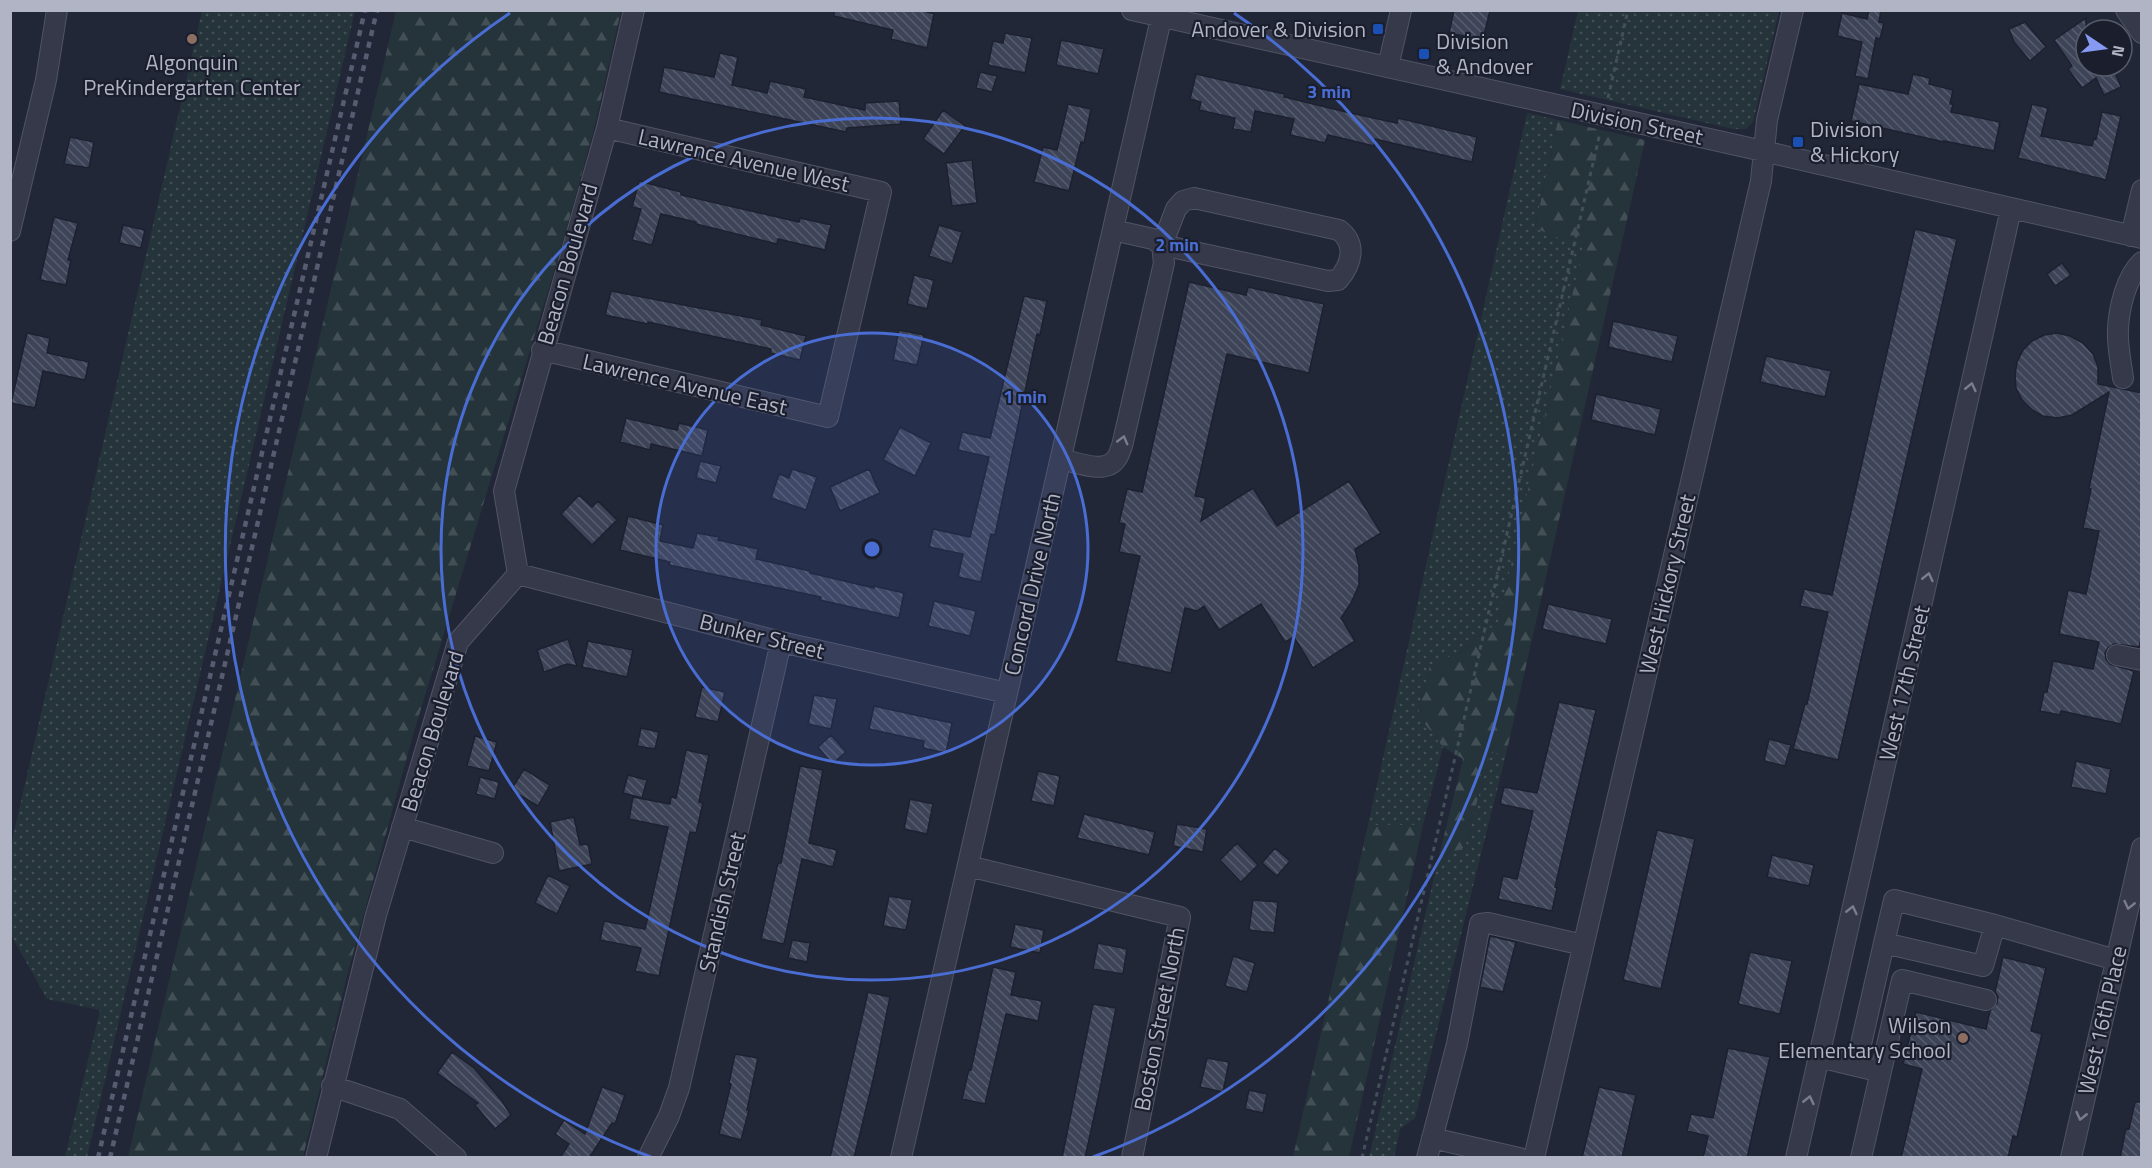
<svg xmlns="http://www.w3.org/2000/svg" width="2152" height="1168" viewBox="0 0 2152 1168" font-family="'Titillium Web',sans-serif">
	<defs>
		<pattern id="grass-dots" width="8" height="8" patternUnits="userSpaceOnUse" patternTransform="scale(1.5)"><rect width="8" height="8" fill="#25343a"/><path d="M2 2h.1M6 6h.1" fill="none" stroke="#424f55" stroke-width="1.8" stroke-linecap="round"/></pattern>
		<pattern id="forest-firs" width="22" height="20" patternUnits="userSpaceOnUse" patternTransform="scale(1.5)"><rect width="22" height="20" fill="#25343a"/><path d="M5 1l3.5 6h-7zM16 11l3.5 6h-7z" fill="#424f55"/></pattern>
		<pattern id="building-back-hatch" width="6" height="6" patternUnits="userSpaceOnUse" patternTransform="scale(1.5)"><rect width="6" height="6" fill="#3e4458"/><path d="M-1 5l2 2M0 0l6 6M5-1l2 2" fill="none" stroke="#575d6e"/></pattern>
	</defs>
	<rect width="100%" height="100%" fill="#222738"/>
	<path fill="url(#grass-dots)" d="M202,11H355L87,1157H65L100,1010L47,999L11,935V845Z
		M1578,11H1779L1753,122L1746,129H1733L1560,89Z
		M1527,113L1558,120L1535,227L1559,238L1585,239L1498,622L1465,650L1430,665L1418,715L1443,747L1423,825H1368Z
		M1490,752L1506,754L1415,1118L1400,1129L1394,1157L1369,1158L1438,860L1465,847Z"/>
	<path fill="url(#forest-firs)" d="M396,11H621L594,129L562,245L413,735L349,968L303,1157H128Z
		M1558,120L1645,140L1506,754L1490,753L1465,847L1438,860L1463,759L1443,747L1418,715L1430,665L1465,650L1498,622L1585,239L1559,238L1535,228Z
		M1368,825H1423L1349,1157H1293Z"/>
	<path fill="url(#building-back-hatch)" stroke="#1d212f" stroke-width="1.5" d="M834,10H921L934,14L927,48L891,39L893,30L834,16Z
		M1454,10H1490L1483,40L1449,33Z
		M1869,10L1881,11L1879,22L1884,23L1880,39L1876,38L1868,79L1855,76L1862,42L1837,36L1842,13L1867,19Z
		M2086,18V66H2112L2121,87L2104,95L2096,78L2082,88L2068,69L2072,66L2054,40Z
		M2025,22L2046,47L2030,61L2014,42L2009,29Z
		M1005,33L1032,38L1025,73L988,65L993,41L1003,43Z
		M1061,40L1104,49L1098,74L1056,65Z
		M720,53L738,57L732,85L767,93L770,81L806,89L804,97L865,110V103L899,101L901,124L847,128L846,132L659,92L664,67L714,77Z
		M980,72L997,76L992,92L976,88Z
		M1196,74L1284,94V97L1346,112L1397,123L1398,118L1477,137L1472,162L1375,139L1374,146L1328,135L1325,143L1290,135L1294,119L1255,111L1251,132L1233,129L1235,118L1199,110L1201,102L1190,99Z
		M1913,74L1930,78L1929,84L1953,90L1950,104H1953L1951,112L2000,122L1994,151L1944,141V142L1851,121L1859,84L1908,94Z
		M1068,104L1091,109L1084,143L1081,142L1069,191L1034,182L1043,147L1057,150Z
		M2032,104L2048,108L2041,136L2092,146L2094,138L2096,139L2102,112L2121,116L2106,180L2018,158Z
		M943,110L965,126L944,154L923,139Z
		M70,137L94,142L89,168L64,164Z
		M972,160L977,203L952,206L946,163Z
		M639,181L681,192V195L799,222L800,218L831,225L825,250L778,239L777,244L696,224V222L661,214L652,245L632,240L641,209L632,207Z
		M54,217L78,223L68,260H71L66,285L40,280Z
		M123,225L145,230L141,248L119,243Z
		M939,225L962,232L952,264L929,256Z
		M1915,229L1957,239L1838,760L1793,749L1805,704H1807L1828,612L1800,606L1804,589L1832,595Z
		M2062,263L2071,275L2055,286L2047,274Z
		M914,275L934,280L927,309L907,304Z
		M1189,282L1246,295L1248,287L1324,304L1309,373L1227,354L1195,496L1206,498L1201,521L1253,488L1277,526L1349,481L1381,533L1355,549L1359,566V585L1351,603L1341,618L1355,641L1313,668L1294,637L1285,642L1261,604L1219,630L1204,606L1197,611L1185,608L1171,673L1116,661L1140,556L1119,552L1125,524L1119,523L1127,489L1142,492Z
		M611,291L762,320L761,325L806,336L800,360L770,353L771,349L648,322V324L605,315Z
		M1024,296L1047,301L1040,335L1037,334L995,535L991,534L981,582L958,577L963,554L929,547L933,529L970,537L989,457L958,450L962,432L990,438Z
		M1613,321L1678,336L1672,362L1608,347Z
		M899,330L924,335L917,365L893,360Z
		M27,333L50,338L47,353L89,362L85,380L43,371L35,408L11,403Z
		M2057,333L2070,336L2083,343L2093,354L2098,367V384L2142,393V636L2139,647L2114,644L2108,648L2105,653L2106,659L2110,664L2134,671L2121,724L2061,711L2060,715L2040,711L2044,692H2047L2053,661L2093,669L2099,642L2059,634L2068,590L2086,594L2099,531L2083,528L2091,489L2089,488L2109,392L2072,415L2058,418L2043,416L2032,410L2022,400L2016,388L2015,375L2017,362L2023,350L2032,341L2044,335Z
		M1766,356L1831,371L1825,397L1760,382Z
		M1596,394L1661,409L1655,435L1591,420Z
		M626,418L677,430L679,423L708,430L702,456L651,444L650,450L620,442Z
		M900,427L931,443L915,476L883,460Z
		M700,461L721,466L716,483L696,478Z
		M792,469L817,477L806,510L771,498L779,474L789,478Z
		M869,469L880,493L840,511L830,487Z
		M579,495L592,507L598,501L617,520L592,545L561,514Z
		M628,516L663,525L660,541L693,548L697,533L719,537L718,540L758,549L756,559L810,571V573L874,588V586L904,593L899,618L820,600L821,597L669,565L670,562L620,550Z
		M934,601L976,611L970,636L928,626Z
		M1548,604L1612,619L1606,644L1542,629Z
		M568,639L577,666L567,664L544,672L537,650Z
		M588,641L633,650L627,677L582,667Z
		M702,687L725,692L718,722L695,717Z
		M814,695L837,699L831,729L808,724Z
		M1559,702L1596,710L1555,887L1557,888L1552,911L1498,899L1503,876L1517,879L1533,811L1500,804L1504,787L1537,793Z
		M874,706L952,723L946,753L923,748L924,741L869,729Z
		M641,728L659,732L655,749L637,746Z
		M831,735L846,752L832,764L818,747Z
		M475,736L497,742L489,771L467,766Z
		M1769,739L1791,745L1785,766L1764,761Z
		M686,750L709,755L699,802L703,803L696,833L690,832L659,976L635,971L641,948L600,940L604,921L645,929L668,827L629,819L633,797L670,804L671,797L676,798Z
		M2076,761L2111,769L2106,794L2071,787Z
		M800,766L823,770L809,843L837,850L833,867L802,859L784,944L761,939L778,863H781Z
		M524,769L550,785L538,806L511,790Z
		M1038,771L1060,776L1054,806L1031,801Z
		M628,775L647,780L642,798L623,793Z
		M480,777L499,782L495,799L476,794Z
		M910,799L933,804L927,834L904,829Z
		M1084,814L1155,832L1149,855L1077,838Z
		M574,817L580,845L588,844L592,864L559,871L550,822Z
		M1177,824L1207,829L1203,852L1173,846Z
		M1657,830L1695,839L1661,989L1623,980Z
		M1237,843L1258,865L1241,882L1220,860Z
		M1275,848L1290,861L1277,876L1262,863Z
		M1772,855L1814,865L1809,886L1767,877Z
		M548,875L570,886L557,914L535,903Z
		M889,896L912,900L906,930L883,926Z
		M1253,900L1278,902L1274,933L1249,930Z
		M1015,924L1044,930L1040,953L1010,947Z
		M1490,936L1516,942L1503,992L1480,987Z
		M792,940L810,943L807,962L788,958Z
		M1098,943L1127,949L1123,974L1093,969Z
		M1750,952L1792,961L1780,1014L1738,1004Z
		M1233,956L1255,963L1247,992L1225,986Z
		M2003,957L2046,968L2031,1031L2042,1034L2017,1137L2013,1136L2008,1158H1901L1922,1069L1903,1064L1916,1012L1986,1029L1990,1011L1997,1003L1998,997L1995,992Z
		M993,967L1016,972L1011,995L1042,1001L1038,1021L1006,1014L985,1104L962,1099L969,1069L971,1070Z
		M868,992L890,997L874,1076L854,1158H830Z
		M1093,1004L1116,1008L1100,1089L1085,1158H1062Z
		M1728,1048L1770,1057L1754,1127L1747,1158H1703L1708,1136L1687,1131L1691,1114L1713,1118Z
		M452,1052L474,1068L502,1101L511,1115L495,1129L475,1105L478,1103L437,1073Z
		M735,1054L758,1058L747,1110H749L741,1140L719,1134L731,1084L729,1083Z
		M1207,1058L1229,1062L1223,1092L1200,1087Z
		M602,1087L625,1095L615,1124L612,1123L589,1158H560L569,1144L555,1134L564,1120L585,1134Z
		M1599,1087L1636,1095L1622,1158H1582Z
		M1249,1090L1267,1094L1263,1113L1245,1109Z
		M2135,1102H2142V1158H2120L2126,1128L2129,1129Z"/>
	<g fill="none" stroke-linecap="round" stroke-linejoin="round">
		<g stroke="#505464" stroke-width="22">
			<path id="minor" d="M1132,10L1763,151L2142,238
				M2126,10L2142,33
				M1388,67L1401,10
				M10,231L46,80L57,10
				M2131,236L2142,190
				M542,350L828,417L881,192L607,128
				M2123,378C2121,362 2117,345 2118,329C2119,308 2126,277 2142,262
				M1061,459C1076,462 1105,475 1116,459C1119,456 1120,450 1122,446L1164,263L1162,245L1176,209L1183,201L1194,198L1339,230C1357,244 1352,264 1338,280L1328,281L1162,245L1153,239L1113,230
				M518,574L781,642L1007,693
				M2117,655L2142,660
				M402,827L493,853
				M968,866L1180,917L1132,1158
				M1995,925L1983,966L1884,943L1894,900L1995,925L2116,960
				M1819,1057L1869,1069
				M1856,1066L1884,943
				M332,1086L400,1109L456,1158
				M1432,1138L1519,1158
				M316,1158L376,915L458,642L518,574L504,491L607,128L634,10
				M648,1158L669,1116L679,1088L781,642
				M901,1158L1163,10
				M1427,1158L1457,1044L1480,924L1488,923L1583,945
				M1534,1158L1761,181L1767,120L1793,10
				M1796,1158L2011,209
				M1861,1158L1902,980L1986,1000
				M2071,1158L2142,848"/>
		</g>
		<path stroke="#425057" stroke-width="3" stroke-dasharray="4.5 4.5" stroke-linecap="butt" d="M1608,98L1628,10
			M1362,1158L1600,133"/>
		<use href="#minor" stroke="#363949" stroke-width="20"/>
		<path stroke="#585c70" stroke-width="4.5" stroke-dasharray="6 6" stroke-linecap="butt" d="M98,1158L365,10
			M110,1158L377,10"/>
	</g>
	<defs><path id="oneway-chevron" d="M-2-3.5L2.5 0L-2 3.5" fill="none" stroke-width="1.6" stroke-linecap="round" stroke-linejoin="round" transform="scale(1.5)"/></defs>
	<g stroke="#797d8d">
		<use href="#oneway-chevron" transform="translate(1971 387) rotate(-77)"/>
		<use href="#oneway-chevron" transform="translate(1123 440) rotate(-75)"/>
		<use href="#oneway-chevron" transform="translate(1928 577) rotate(-77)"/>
		<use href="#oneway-chevron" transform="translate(2129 905) rotate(103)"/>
		<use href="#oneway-chevron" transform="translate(1852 910) rotate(-77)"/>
		<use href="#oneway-chevron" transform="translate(1809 1100) rotate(-77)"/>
		<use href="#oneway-chevron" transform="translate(2081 1116) rotate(103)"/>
	</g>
	<circle cx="872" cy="549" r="216" fill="#496dd2" fill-opacity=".12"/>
	<g fill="none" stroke="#496dd2" stroke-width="3">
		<circle cx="872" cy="549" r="216"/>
		<circle cx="872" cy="549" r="431"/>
		<path d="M651 1157A647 647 0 0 1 510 13M1234 13A647 647 0 0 1 1093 1157"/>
	</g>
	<g fill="#1a4fb4" stroke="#1b1f2d" stroke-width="2">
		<rect x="1372" y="23" width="12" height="12" rx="3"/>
		<rect x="1418" y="48" width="12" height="12" rx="3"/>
		<rect x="1792" y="136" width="12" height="12" rx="3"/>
	</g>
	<g fill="#8d6e63" stroke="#1b1f2d" stroke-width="2">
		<circle cx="192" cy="39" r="6"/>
		<circle cx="1963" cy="1038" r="6"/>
	</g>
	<g text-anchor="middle" stroke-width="4.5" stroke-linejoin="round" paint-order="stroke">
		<g font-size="22" fill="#b0b4c5" stroke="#1b1f2d" text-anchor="end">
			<text x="1366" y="37">Andover &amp; Division</text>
			<text x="1436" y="49" text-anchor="start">Division<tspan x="1436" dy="25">&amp; Andover</tspan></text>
			<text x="192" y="70" text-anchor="middle">Algonquin<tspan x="192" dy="25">PreKindergarten Center</tspan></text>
			<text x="1810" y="137" text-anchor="start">Division<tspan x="1810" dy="25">&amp; Hickory</tspan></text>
			<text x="1951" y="1033">Wilson<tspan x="1951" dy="25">Elementary School</tspan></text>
		</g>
		<g font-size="22" fill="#b0b4c5" stroke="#1b1f2d">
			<text transform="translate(1637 123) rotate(12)" y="8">Division Street</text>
			<text transform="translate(744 160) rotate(13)" y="8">Lawrence Avenue West</text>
			<text transform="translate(567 264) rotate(-74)" y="8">Beacon Boulevard</text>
			<text transform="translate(685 384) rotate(13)" y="8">Lawrence Avenue East</text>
			<text transform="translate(1032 584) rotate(-77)" y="8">Concord Drive North</text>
			<text transform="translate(1667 584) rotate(-77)" y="8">West Hickory Street</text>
			<text transform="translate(762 636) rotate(14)" y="8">Bunker Street</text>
			<text transform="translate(1904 683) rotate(-77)" y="8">West 17th Street</text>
			<text transform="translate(432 731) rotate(-73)" y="8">Beacon Boulevard</text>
			<text transform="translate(722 902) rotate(-77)" y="8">Standish Street</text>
			<text transform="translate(1159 1019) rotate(-79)" y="8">Boston Street North</text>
			<text transform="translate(2102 1020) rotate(-77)" y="8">West 16th Place</text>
		</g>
	</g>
	<circle cx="872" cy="549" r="9" fill="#496dd2" stroke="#1b1f2d" stroke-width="3"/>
	<g font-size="18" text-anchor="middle" font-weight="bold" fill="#496dd2" stroke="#1b1f2d" stroke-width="4.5" stroke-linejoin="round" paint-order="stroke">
		<text x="1329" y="98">3 min</text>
		<text x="1177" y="251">2 min</text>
		<text x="1025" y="403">1 min</text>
	</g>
	<rect width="2152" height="1168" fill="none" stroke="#b0b4c5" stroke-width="24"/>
	<g transform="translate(2104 48) rotate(103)"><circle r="28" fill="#1b1f2d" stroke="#575b6a" stroke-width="1.5"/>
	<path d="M0-4.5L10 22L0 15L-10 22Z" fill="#879af3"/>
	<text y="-9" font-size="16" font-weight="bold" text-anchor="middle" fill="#b0b4c5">N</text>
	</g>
</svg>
